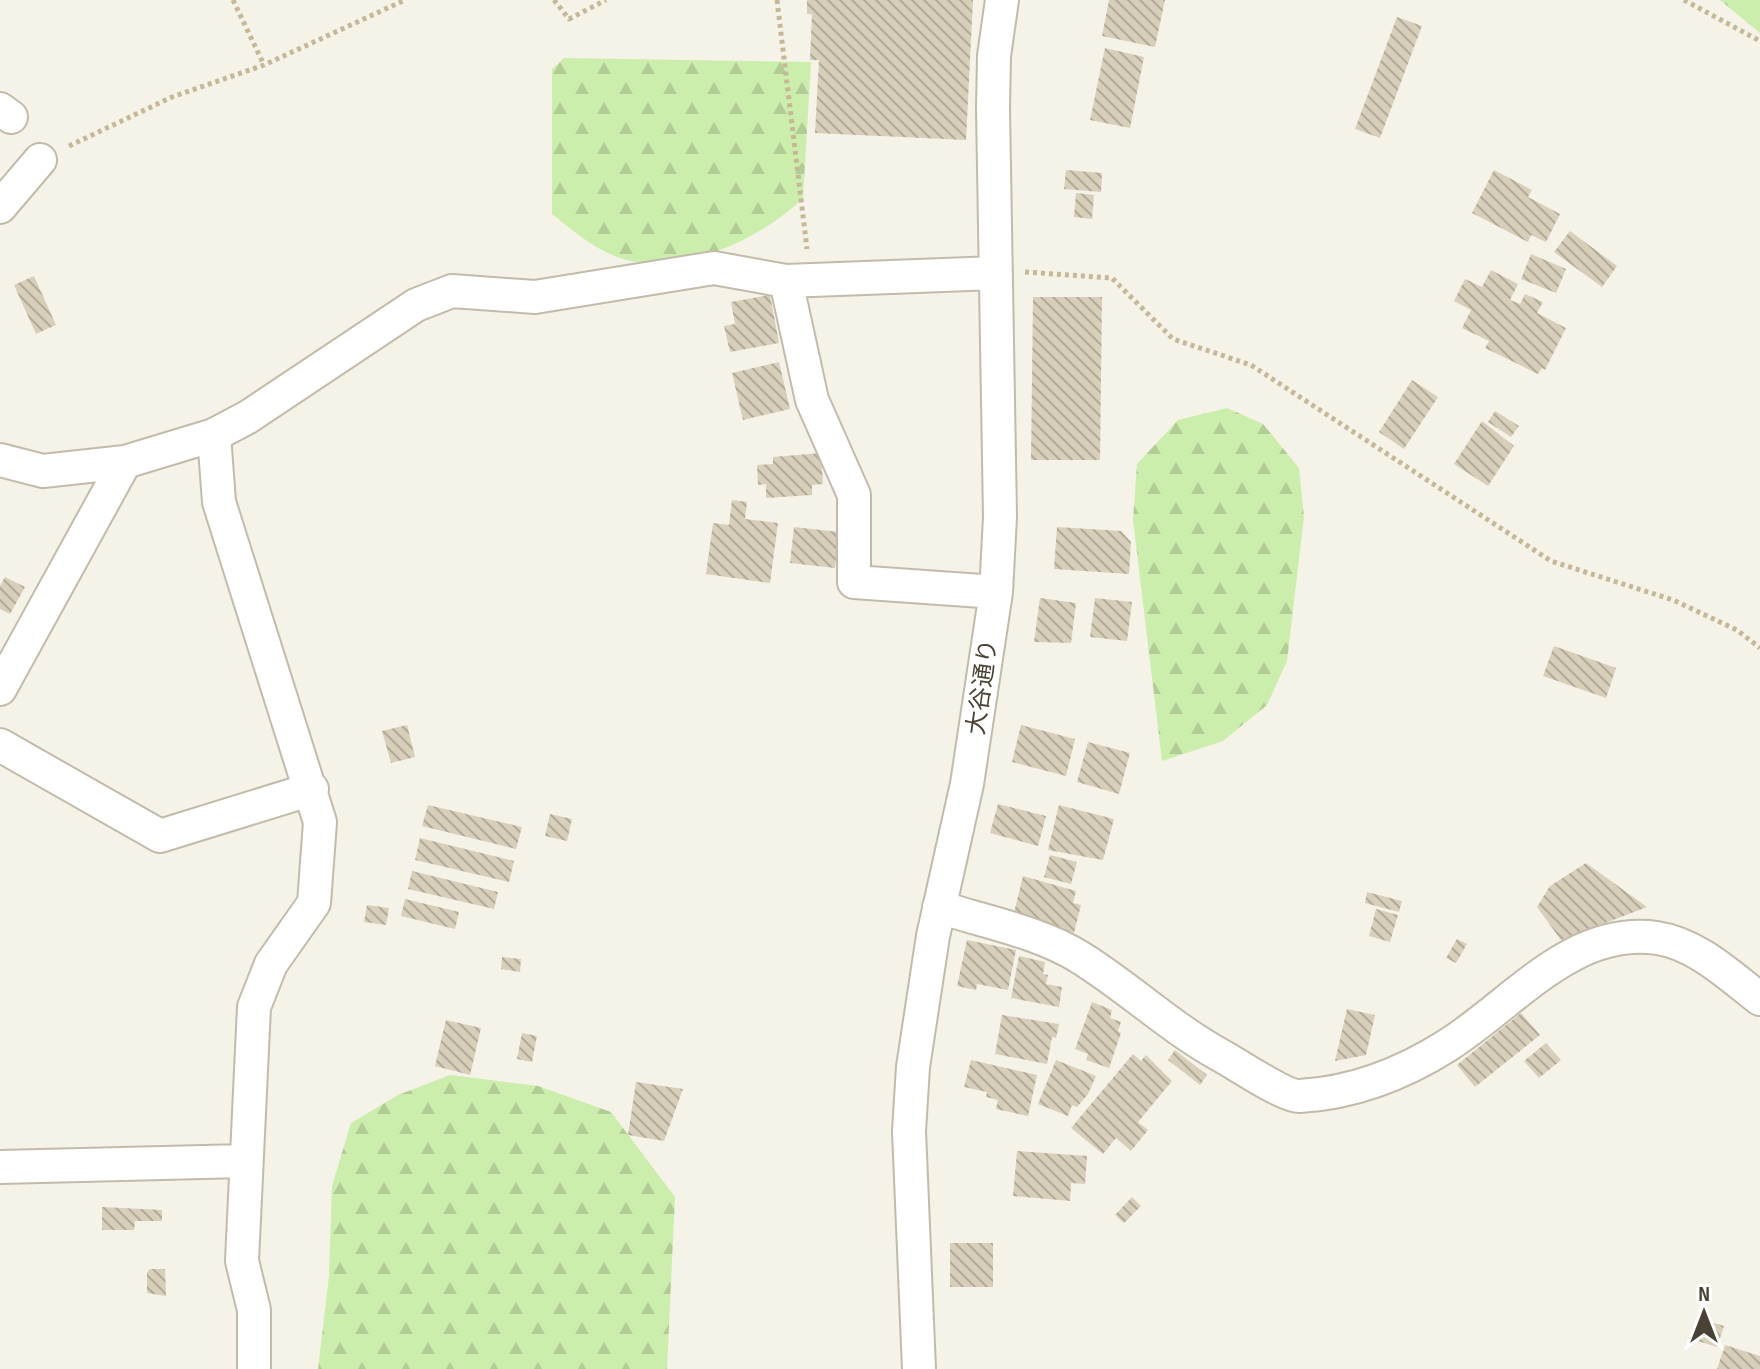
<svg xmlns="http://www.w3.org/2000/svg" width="1760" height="1369" viewBox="0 0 1760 1369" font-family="'Sofia Sans Condensed','Noto Sans JP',sans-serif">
	<defs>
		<pattern id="forest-firs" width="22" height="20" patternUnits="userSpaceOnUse" patternTransform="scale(2)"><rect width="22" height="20" fill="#cceeac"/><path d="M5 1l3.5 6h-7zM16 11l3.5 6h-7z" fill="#b1cd95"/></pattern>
		<pattern id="building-back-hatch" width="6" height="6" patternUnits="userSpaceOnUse" patternTransform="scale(2)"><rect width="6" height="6" fill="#d8cfbb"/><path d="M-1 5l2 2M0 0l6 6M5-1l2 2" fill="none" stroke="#b1aa99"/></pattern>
	</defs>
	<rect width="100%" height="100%" fill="#f5f2e7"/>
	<path fill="url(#forest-firs)" d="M1720,0H1760V33Z
		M564,58L811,62L803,198C765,236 692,271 637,262C603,257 577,234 552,214V69Z
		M1227,408L1263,424L1299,468L1304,517L1287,661L1267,705L1223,741L1162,761L1133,520L1137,464L1178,420Z
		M450,1075L538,1086L611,1112L675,1197L667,1369H318L329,1276L332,1186L351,1123L398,1095Z"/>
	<path fill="url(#building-back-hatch)" d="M807,0H973L966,140L815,133L819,60H810L812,14H807Z
		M1109,0H1165L1155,47L1102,36Z
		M1397,17L1422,26L1380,138L1355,129Z
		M1105,48L1144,57L1130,128L1090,120Z
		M1066,170L1102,173L1101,192L1064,189Z
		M1494,170L1532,190L1528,197L1560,214L1546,242L1531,235L1528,242L1472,213Z
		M1076,193L1094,195L1092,219L1074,217Z
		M1570,231L1617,266L1602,287L1554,252Z
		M1531,254L1566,269L1556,293L1521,279Z
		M1491,270L1518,284L1510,300L1520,304L1525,294L1543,302L1537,313L1566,328L1545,370L1542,368L1538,374L1485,348L1489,341L1462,328L1471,310L1454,301L1465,279L1482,287Z
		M34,276L56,325L36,334L14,285Z
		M770,295L779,343L730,352L724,326L735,324L731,302Z
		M1033,297H1102L1100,460H1031Z
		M779,362L790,409L743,420L732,373Z
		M1412,380L1438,397L1404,449L1379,432Z
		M1495,411L1519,426L1511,437L1488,422Z
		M1482,421L1514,446L1488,486L1454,464Z
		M821,453L823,484L812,485V495L766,498V484L758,485L757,465L773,464V457Z
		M732,500L747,502L745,519L778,523L770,583L706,574L713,523L729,525Z
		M794,527L839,532L835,568L790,563Z
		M1057,527L1121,531L1131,542L1129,574L1054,569Z
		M5,577L25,587L10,614L0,609V586Z
		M1040,598L1076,603L1071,643L1034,642Z
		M1095,598L1132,602L1127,641L1090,637Z
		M1554,646L1616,668L1606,698L1543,676Z
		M407,725L415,757L391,763L382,731Z
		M1021,725L1075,739L1066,776L1012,762Z
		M1088,742L1130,753L1119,794L1077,782Z
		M998,804L1046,816L1038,846L990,833Z
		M428,805L522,827L516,849L422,826Z
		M1059,805L1114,819L1103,860L1048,850Z
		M550,814L572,819L567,841L545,836Z
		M420,838L514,861L509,882L415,860Z
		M1050,855L1077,862L1071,884L1044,877Z
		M1586,863L1647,907L1561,940L1537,907L1550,886Z
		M412,871L498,892L494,909L408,889Z
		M1023,876L1076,891L1073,903L1081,905L1074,933L1013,917Z
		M1367,892L1402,901L1399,912L1365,903Z
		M405,899L459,912L455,929L401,916Z
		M367,905L389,908L386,925L364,922Z
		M1376,909L1398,915L1390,942L1369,936Z
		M1457,939L1467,944L1456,963L1446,958Z
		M967,940L1016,950L1008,990L977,984L976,990L957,986Z
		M1019,956L1045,962L1043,974L1048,975L1046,984L1062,987L1059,1007L1011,998Z
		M502,957L521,959L520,972L501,969Z
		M1092,1002L1112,1010L1110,1018L1121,1022L1118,1031L1121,1033L1109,1068L1086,1060L1088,1054L1075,1049Z
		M1347,1009L1375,1015L1366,1055L1335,1061Z
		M1521,1013L1540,1035L1475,1087L1457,1065Z
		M1002,1015L1059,1024L1056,1038L1052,1037L1047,1064L995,1054Z
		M446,1020L481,1028L470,1075L435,1066Z
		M522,1033L537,1036L532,1062L517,1059Z
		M1546,1043L1561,1060L1539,1078L1524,1061Z
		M1175,1050L1207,1075L1200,1085L1168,1060Z
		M1133,1054L1141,1061L1146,1055L1172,1081L1138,1122L1148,1130L1131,1151L1116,1138L1103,1154L1071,1128Z
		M971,1060L1037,1075L1028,1116L996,1109L998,1100L986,1097L987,1092L964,1087Z
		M1056,1060L1096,1076L1088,1094L1077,1107L1072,1105L1068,1116L1038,1104Z
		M636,1082L683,1089L664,1141L628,1135Z
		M1017,1151L1087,1156L1085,1184L1071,1183L1070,1201L1013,1196Z
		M1132,1197L1141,1206L1124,1223L1115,1215Z
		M102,1207L162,1210V1221H135L134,1230H102Z
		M950,1243H993V1287H950Z
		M150,1269H165L166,1296L147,1293V1273Z
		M1705,1320L1724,1326L1717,1347L1698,1341Z
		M1725,1345L1760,1356V1369H1717Z"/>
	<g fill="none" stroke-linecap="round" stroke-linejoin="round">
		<g stroke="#c2bba9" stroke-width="36">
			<path id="minor" d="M0,109L11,117
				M0,207L40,160
				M786,281L812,400L854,495V582L996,592
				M214,435L219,502L320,822L314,903L271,964L254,1007L242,1261L254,1310V1369
				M0,460L43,471L125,462L214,435L248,417L416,305L452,291L535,297L714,268L786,281L996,273
				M0,689L125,462
				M0,745L160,836L312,789
				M939,907C985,922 1040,932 1081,958C1129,988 1171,1028 1220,1055C1237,1064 1285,1097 1300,1096C1353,1093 1404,1073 1448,1045C1513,1004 1572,926 1657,938C1697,944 1730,976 1760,999
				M0,1167L244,1161
				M919,1369L909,1131L913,1067L933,936L967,784L996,592L1000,517L993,109L994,56L1002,0"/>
		</g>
		<path stroke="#c5b898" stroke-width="5" stroke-dasharray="4 4" stroke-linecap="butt" d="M233,0L264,65
			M554,0L569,19L606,0
			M777,0L807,249
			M1684,0L1760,41
			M69,146L172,97L264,65L405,0
			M1025,272L1112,278L1173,339L1251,365L1551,561L1673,600L1737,630L1760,648"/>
		<use href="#minor" stroke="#fff" stroke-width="32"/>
	</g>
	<g text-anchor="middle" stroke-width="6" stroke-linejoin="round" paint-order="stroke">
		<g font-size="24" fill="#4a4335" stroke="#fff">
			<text transform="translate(982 687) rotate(-82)" y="8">大谷通り</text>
		</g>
	</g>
	<g transform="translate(1704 1313)" stroke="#ffffff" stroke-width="6" paint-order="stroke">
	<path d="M0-6L14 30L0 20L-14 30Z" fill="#4a4335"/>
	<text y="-12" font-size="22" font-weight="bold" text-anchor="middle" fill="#4a4335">N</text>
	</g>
</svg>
